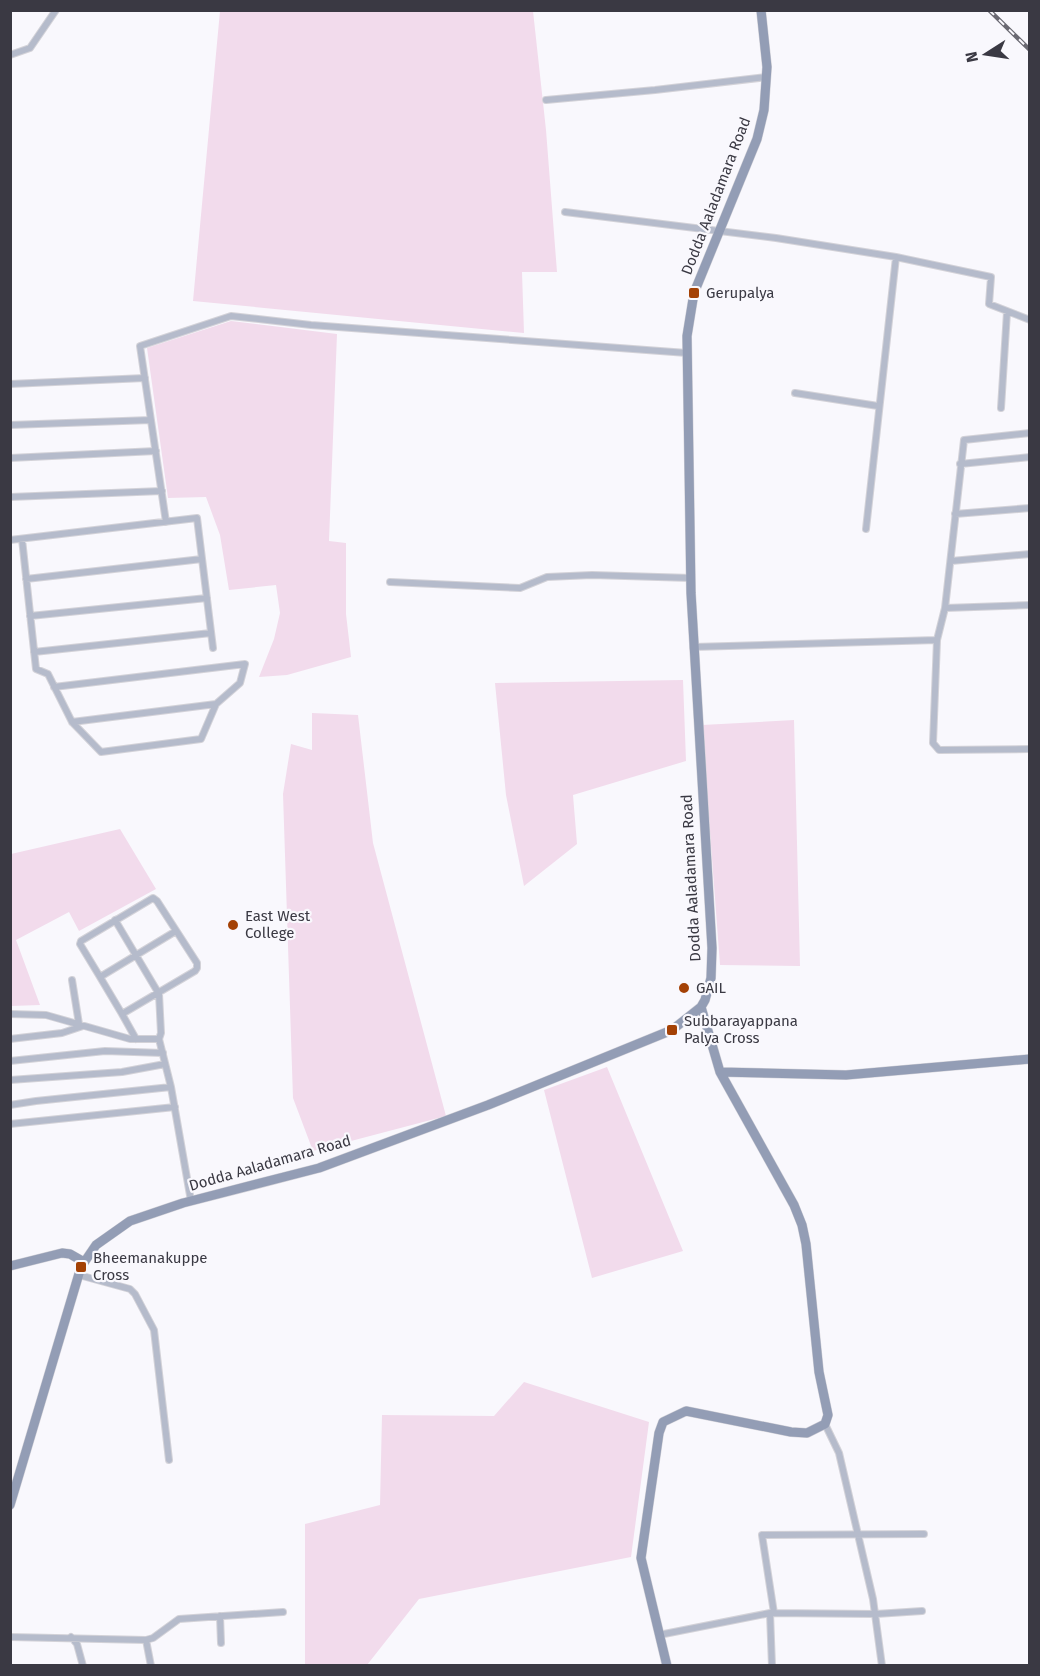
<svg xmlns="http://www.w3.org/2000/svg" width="1040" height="1676" viewBox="0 0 1040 1676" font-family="'Fira Sans',sans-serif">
	<rect width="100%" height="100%" fill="#f9f8fd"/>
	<path fill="#f2dbec" d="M220,11H533L546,130L557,272H522L524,333L193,301Z
		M231,321L337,334L329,541L346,543V614L351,657L287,675L259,677L274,639L280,613L276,585L229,590L220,535L206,497L168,498L147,348Z
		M683,680L686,761L573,795L577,844L524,886L506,795L495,683Z
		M312,713L358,715L373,843L446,1116L313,1151L293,1098L283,794L291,744L312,750Z
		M794,720L800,966L720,965L702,725Z
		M120,829L156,889L79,931L69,912L16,940L40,1005L11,1006V854Z
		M607,1067L683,1251L592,1278L544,1090Z
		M524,1382L649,1422L631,1557L419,1599L367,1665H305V1524L380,1505L382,1415L494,1416Z"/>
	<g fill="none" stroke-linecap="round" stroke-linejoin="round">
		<g stroke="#d3d2d8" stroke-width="8">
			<path id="street" d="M10,55L30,48L56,10
				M546,100L655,90L767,77
				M565,212L776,238L896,257L991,277L989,304L1030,320
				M10,384L145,378
				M795,393L878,406
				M1001,408L1007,312
				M10,425L151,420
				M1030,433L964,440L945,608L937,640L933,743L939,750L1030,749
				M10,458L156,451
				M960,464L1030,457
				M10,497L162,491
				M955,514L1030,508
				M166,522L140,346L231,316L311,325L687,353
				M866,529L896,257
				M22,539L36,669L48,674L72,722L101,752L201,739L216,704L240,683L245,664L54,687
				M10,540L197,518L213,648
				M951,561L1030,554
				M26,579L202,559
				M390,582L520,588L547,577L592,575L691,578
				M945,608L1030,605
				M30,616L207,598
				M693,647L937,640
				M34,652L211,633
				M72,722L216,704
				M115,920L159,994L161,1033L159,1039L171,1087L191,1201
				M100,977L122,1014L195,971L197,968V963L157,901L153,898L81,941L80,944L100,977L176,931
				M72,980L79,1024
				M10,1014L46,1015L130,1039H159
				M122,1014L136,1039
				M10,1039L62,1033L83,1026
				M10,1061L105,1051L163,1053
				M10,1080L122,1072L165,1064
				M10,1105L36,1101L171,1087
				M10,1124L175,1107
				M79,1275L130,1289L135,1294L154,1330L169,1460
				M825,1424L839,1453L873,1599L882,1666
				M770,1613L772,1666
				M774,1613L762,1535L924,1534
				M220,1616L221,1643
				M659,1635L770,1613L876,1614L922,1611
				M10,1637L146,1640L153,1638L179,1619L283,1612
				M71,1637L77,1644L83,1666
				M146,1640L151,1666"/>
		</g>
		<g stroke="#d3d2d8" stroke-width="10">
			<path id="secondary" d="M720,1072L846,1075L1030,1059
				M10,1266L62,1253L70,1254L84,1262
				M10,1505L81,1267L96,1245L130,1221L183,1203L319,1168L488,1105L672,1030L701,1007L705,1000L711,978L712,948L691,593L687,336L694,293L757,139L764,110L767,67L761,10
				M667,1666L641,1558L659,1433L663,1422L686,1411L791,1432L807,1433L825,1424L828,1415L819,1372L806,1244L802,1225L794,1205L720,1072L701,1007"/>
		</g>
		<use href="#street" stroke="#b5bbcb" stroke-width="6"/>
		<use href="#secondary" stroke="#939db5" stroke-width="9"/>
		<g stroke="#6a6972" stroke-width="4.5">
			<path id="rail" d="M989,10L1030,50"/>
		</g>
		<use href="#rail" stroke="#f9f8fd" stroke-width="2" stroke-dasharray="7" stroke-linecap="butt"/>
	</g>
	<g fill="#a44105" stroke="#f9f8fd" stroke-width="2">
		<rect x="688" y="287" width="12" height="12" rx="3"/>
		<circle cx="233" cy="925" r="6"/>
		<circle cx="684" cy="988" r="6"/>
		<rect x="666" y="1024" width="12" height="12" rx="3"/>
		<rect x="75" y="1261" width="12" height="12" rx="3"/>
	</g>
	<g text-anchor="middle" stroke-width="4.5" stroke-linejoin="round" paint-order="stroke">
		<g font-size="15" fill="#3a3943" stroke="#f9f8fd">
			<text transform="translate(716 196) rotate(-69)" y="5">Dodda Aaladamara Road</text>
			<text transform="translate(691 878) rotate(-93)" y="5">Dodda Aaladamara Road</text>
			<text transform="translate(270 1163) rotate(-16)" y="5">Dodda Aaladamara Road</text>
		</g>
		<g font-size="15" fill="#3a3943" stroke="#f9f8fd" text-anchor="start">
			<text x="706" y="298">Gerupalya</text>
			<text x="245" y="921">East West<tspan x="245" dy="17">College</tspan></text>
			<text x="696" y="993">GAIL</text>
			<text x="684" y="1026">Subbarayappana<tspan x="684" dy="17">Palya Cross</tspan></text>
			<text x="93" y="1263">Bheemanakuppe<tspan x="93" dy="17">Cross</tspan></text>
		</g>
	</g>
	<rect width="1040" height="1676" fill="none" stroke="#3a3943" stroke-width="24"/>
	<g transform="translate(986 54) rotate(258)" stroke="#f9f8fd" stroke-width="4.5" paint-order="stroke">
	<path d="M0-4.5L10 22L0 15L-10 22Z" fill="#3a3943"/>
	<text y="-9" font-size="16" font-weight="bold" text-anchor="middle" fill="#3a3943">N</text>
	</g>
</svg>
